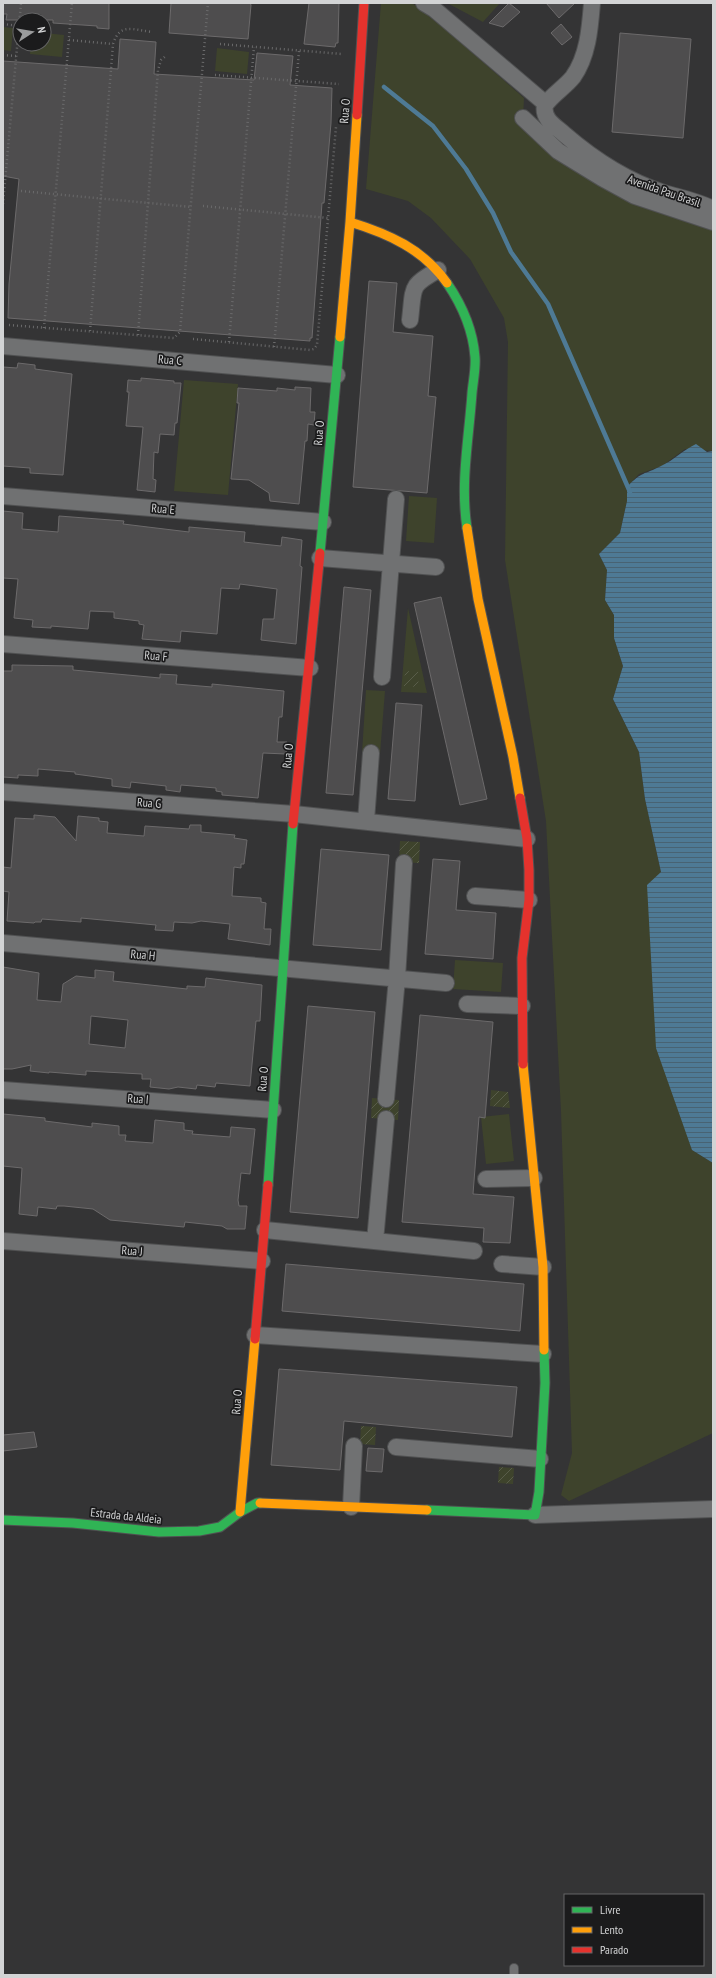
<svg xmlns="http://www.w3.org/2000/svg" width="716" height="1978" viewBox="0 0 716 1978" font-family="'PT Sans Narrow',sans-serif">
	<defs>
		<pattern id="garden-furrows" width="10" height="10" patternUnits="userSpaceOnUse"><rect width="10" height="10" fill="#3e432c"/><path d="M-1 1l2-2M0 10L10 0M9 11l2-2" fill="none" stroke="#595d4a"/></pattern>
		<pattern id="water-rules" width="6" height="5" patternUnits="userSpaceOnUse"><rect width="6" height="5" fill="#4e7a95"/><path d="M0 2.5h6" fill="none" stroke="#486373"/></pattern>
	</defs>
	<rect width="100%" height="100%" fill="#343435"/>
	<path fill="#3e432c" d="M381,3H412L445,29L524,98L523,118L558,151L713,222V451L685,449L662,466L639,474L627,487V501L620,533L599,554L607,570L605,600L614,615V638L623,666L613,699L639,752L645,799L661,872L692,1150L713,1163V1433L569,1501L561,1495L572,1453L561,1111L546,821L505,560L508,342L504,318L470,259L431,218L408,201L366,189Z
		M447,3H500L483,22Z
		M3,27L13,28L11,51L3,50Z
		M44,33L64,35L62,57L30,54L31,44H44Z
		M217,48L249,52L247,74L215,71Z
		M184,380L238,384L228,495L174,491Z
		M409,496L437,498L434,543L406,541Z
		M408,608L427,693L401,692Z
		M366,690L385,691L380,754L362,753Z
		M455,960L503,963L501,992L453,989Z
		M509,1114L514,1161L486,1164L481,1117Z"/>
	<path fill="url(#garden-furrows)" d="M405,671L419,672L418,687L404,686Z
		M400,841L420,842L419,863L399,862Z
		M491,1090L508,1092L510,1108L490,1106Z
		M372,1098L399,1100L398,1120L371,1118Z
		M361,1426L376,1427L375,1445L360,1444Z
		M499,1467L514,1468L513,1484L498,1483Z"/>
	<path fill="url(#water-rules)" d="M696,444L707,452L713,451V1163L692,1150L656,1048L647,885L661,872L645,799L639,752L613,699L623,666L614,638V615L605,600L607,570L599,554L620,533L627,501V487C642,471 644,475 661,466C674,460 683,450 696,444Z"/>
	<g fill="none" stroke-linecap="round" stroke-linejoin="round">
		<path stroke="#4e7a95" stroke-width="4.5" d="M384,87L433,126L466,169L493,213L511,252L548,304L630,492"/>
	</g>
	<path fill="#4e4d4e" stroke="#6c6a6b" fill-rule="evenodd" d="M3,3H109V29L97,28V26L53,23V20H6L7,14H3Z
		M171,3H250L251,5L248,39L169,33Z
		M309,3H339L338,43H336L335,47L304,44Z
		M509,3L520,12L503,27L489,23Z
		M546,3H575L559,18Z
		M561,24L572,37L562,45L551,33Z
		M620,33L691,39L683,138L612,132Z
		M120,39L156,42L154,74L254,80L257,53L293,56L290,85L332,88L331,123L324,203H322L312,338H310V341L8,318L9,284L19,179L3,176V61L118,69Z
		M369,281L397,283L393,332L433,336L428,396L436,397L427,493L353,487Z
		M18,363L35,365V369L72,374L63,475L30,473V468L3,466V367L17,368Z
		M141,378L174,381V383H181L177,423H175L174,435L160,434L158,453L154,452L153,479L156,480L155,492L137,490L143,427L126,426L129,392H127L128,380L141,381Z
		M295,387L311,388L310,412H315L314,425L308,424L307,441H305L299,504L270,501L269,493L249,480L231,479L239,403H237L238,388L277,391V388L295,390Z
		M3,511L23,513L22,529L58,532L59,516L124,521L123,524L189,532V527L245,532L244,542L262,544L281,546L282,537L302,540L300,566L302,567L296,644L261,640L263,619H274L277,589L240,584L239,589L221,588L217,634L181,631L180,642L142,639L144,625L139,624V621L114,618V612L90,611L88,629L51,626V628L32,627L33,620L14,618L18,579L3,578Z
		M344,587L371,590L353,795L326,793Z
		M441,597L487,799L460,805L414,603Z
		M12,665L73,666V670L160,678V674L177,675L176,684L212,687V684L284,691L282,717H279L277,742H287L286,754L263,753L258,798L222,795V792L216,791V788L181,785L180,792L166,790V786L131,782L130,788L112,786V779L75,774V772L38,769V776L18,775V778L3,777V671H12Z
		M396,703L422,705L415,801L388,799Z
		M34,815L55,817L76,841L78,816L99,818V821L108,822L107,833L144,836L145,826L189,829L190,825H201V832L235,835L234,838L247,840L244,864H241V868L234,867L232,896L261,898V902L266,903L264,929H271L270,945L228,939L230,924L201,921L192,923L174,922L173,931L155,930L156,925L81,918V922L42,919L41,922H35L34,923L7,921L9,892L3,891V867L11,868L15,818L34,819Z
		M321,849L389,855L381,950L313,945Z
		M433,859L460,861L456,910L496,913L493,959L425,954Z
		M3,967L39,973L37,1000L61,1002L63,984L76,976L95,978V970L114,972L113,981L187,989V986L205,987L206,978L262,985L260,1021H256L250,1086L216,1083L215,1087L197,1085L196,1089L178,1087L169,1089L150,1087L151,1079H142V1074L86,1071V1075L49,1072V1073L30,1071L31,1065L12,1069H3ZM91,1016L128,1020L125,1048L89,1044Z
		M308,1006L375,1012L358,1218L290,1212Z
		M420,1015L493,1022L485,1118L479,1117L473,1194L514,1197L510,1243L483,1242L484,1228L402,1222Z
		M3,1114L45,1118V1121L92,1127V1123L119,1126V1135H126L125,1141L153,1143L155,1120L184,1123V1130L193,1131L192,1134L230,1137L231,1127L255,1129L250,1174L241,1173L238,1200L239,1206H247L245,1229H227L222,1226L185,1222L184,1227L110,1220L93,1209L64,1206H57L56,1209L38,1207L37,1216L19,1214L22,1168L3,1166Z
		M286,1264L524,1284L520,1331L282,1311Z
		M279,1369L517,1387L512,1437L344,1421L340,1470L271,1465Z
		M34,1432L37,1447L3,1451V1435Z
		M368,1448L384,1449L382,1472L366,1471Z"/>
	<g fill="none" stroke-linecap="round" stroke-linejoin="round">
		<g stroke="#505152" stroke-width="10">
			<path id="lane" d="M514,1975V1968"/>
		</g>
		<g stroke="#505152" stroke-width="18">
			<path id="street" d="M424,3L434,9L546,104
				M592,3C590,28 588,56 573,77C565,87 553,94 545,105C542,119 555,126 564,134C594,160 626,181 664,193C681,198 697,201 713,209
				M523,118L558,151L602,178L635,196L713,222
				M410,320C414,287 409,286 438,270
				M3,346L337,375
				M3,496L323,522
				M320,558L436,567
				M3,644L310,668
				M382,677L396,499
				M3,792L294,814L527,839
				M366,821L371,753
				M475,896L529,900
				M3,943L446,983
				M467,1004L522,1006
				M3,1090L273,1110
				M386,1099L397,978L404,863
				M486,1179L534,1178
				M265,1230L474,1251
				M3,1241L262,1261
				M375,1241L386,1119
				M502,1264L543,1267
				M255,1335L543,1354
				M396,1447L540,1459
				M351,1507L354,1446
				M535,1515L713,1509"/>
		</g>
		<g stroke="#505152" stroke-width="11">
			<path id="fast" d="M447,283C462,305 473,330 475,357C476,368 473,382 472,393C469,438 460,483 467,528
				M320,553L340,337
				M268,1185L293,824
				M427,1510L535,1515L539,1492L545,1383L544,1350
				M3,1520L73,1523L159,1532L199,1531L220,1527L240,1512L257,1503H260"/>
		</g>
		<g stroke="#505152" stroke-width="11">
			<path id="slow" d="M350,222C389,234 423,249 447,283
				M340,337L350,222L357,115
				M467,528L478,599L513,757L520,798
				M523,1064L543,1267L544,1350
				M260,1503L427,1510
				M240,1512L255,1339"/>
		</g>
		<g stroke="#505152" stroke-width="11">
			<path id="jam" d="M357,115L364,3
				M520,798L527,839L529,870V900L522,958L523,1064
				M293,824L320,553
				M255,1339L268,1185"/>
		</g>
		<path stroke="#6a6a6b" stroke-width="2.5" stroke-dasharray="1 3" stroke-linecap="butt" d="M3,24L19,26
			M69,40L113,44
			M220,44L342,54
			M3,55L16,56
			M215,75L339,84
			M21,191L191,207
			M3,204L21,3
			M203,206L328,218
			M9,325L174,338L180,332L208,3
			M44,328L72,3
			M90,331L113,44C120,22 133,30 153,32
			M138,335L158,70L161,60L167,55
			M193,339L310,350L314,349L317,345L336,127
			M229,342L254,47
			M274,347L299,51"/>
		<use href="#lane" stroke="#707172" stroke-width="8"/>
		<use href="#street" stroke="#707172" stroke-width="16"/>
		<use href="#fast" stroke="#30b455" stroke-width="9"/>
		<use href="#slow" stroke="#ff9f0a" stroke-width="9"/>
		<use href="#jam" stroke="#e5322d" stroke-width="9"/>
	</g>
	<g text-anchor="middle" stroke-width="3.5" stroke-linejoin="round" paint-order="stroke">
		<g font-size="12" fill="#d3d4d5" stroke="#1b1b1c">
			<text transform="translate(345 111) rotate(-86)" y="4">Rua O</text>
			<text transform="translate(664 191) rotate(19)" y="4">Avenida Pau Brasil</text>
			<text transform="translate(170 360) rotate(5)" y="4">Rua C</text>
			<text transform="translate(319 433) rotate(-85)" y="4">Rua O</text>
			<text transform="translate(163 509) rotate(5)" y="4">Rua E</text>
			<text transform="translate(156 656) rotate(5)" y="4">Rua F</text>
			<text transform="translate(288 756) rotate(-84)" y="4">Rua O</text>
			<text transform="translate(149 803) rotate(4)" y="4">Rua G</text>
			<text transform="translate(143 955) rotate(5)" y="4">Rua H</text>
			<text transform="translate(263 1079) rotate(-85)" y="4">Rua O</text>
			<text transform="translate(138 1099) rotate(4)" y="4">Rua I</text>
			<text transform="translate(132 1251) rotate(4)" y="4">Rua J</text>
			<text transform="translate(237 1402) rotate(-85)" y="4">Rua O</text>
			<text transform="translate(126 1516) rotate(6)" y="4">Estrada da Aldeia</text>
		</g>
	</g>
	<rect width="716" height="1978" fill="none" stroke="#d3d4d5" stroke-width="8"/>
	<rect x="564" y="1894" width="140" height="72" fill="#1b1b1c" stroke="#656566"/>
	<rect x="572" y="1907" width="20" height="6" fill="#30b455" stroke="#656566"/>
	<text x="600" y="1914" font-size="12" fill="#d3d4d5">Livre</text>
	<rect x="572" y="1927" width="20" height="6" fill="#ff9f0a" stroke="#656566"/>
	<text x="600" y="1934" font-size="12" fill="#d3d4d5">Lento</text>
	<rect x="572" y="1947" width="20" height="6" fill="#e5322d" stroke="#656566"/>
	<text x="600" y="1954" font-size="12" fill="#d3d4d5">Parado</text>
	<g transform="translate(32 32) rotate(78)"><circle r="19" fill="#1b1b1c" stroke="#656566"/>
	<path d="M0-3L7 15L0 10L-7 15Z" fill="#9b9c9d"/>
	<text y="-6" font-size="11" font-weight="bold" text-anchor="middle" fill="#d3d4d5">N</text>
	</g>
</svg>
